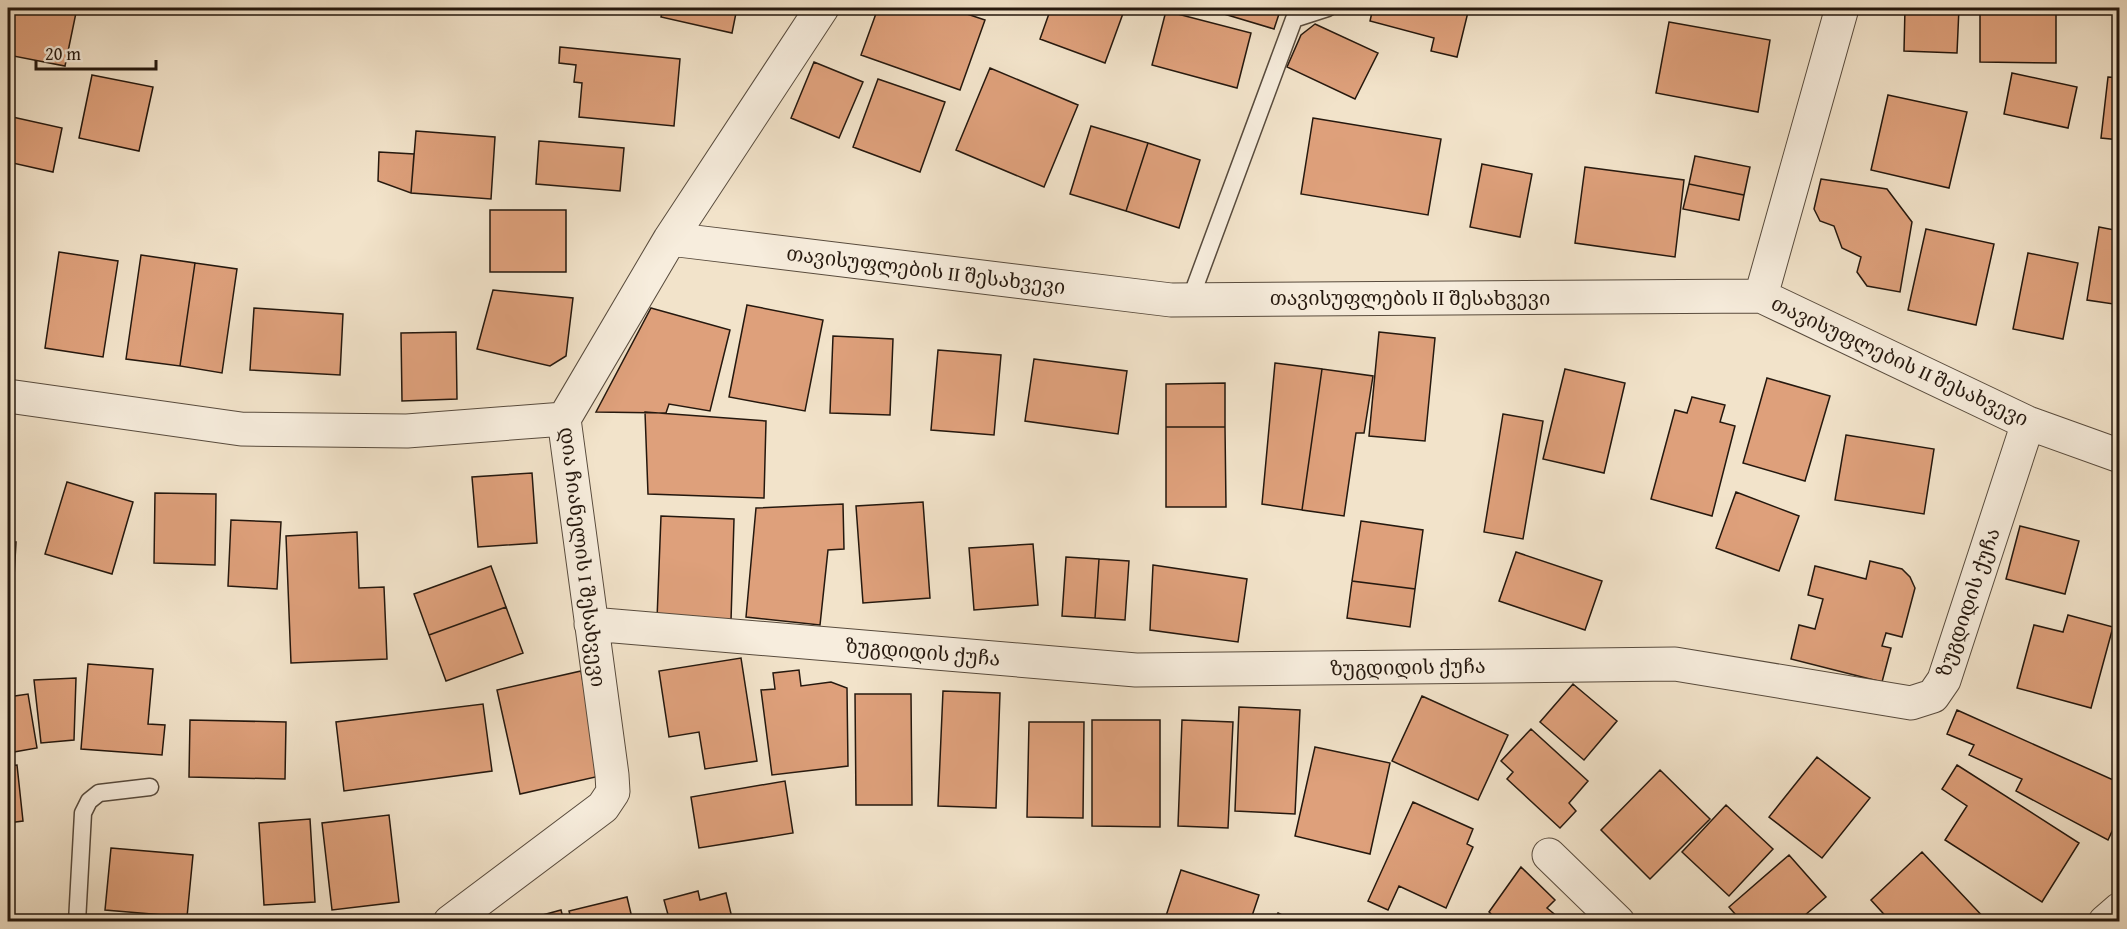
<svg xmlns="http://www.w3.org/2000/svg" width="2127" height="929" viewBox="0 0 2127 929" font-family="'Gentium Book Plus','Noto Serif Georgian',serif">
	<rect width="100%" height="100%" fill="#f2e3ca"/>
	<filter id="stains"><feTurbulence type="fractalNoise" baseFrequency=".00333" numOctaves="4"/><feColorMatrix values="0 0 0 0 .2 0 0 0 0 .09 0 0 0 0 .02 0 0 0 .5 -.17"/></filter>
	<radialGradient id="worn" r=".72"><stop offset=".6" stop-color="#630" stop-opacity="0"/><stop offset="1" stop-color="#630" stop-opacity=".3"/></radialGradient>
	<path fill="#dea07b" stroke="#25180e" stroke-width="1.5" d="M8,8H77L65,66L8,55Z
		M663,8H737L732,33L661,17Z
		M878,8H949L985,20L960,90L861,55Z
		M1051,8H1125L1105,63L1040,39Z
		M1215,8H1281L1274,29L1214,11Z
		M1373,8H1469L1457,57L1431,51L1434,38L1370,21Z
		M1905,8H1959L1957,53L1904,51Z
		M1980,8H2056V63L1980,62Z
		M2083,8H2120V14Z
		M1166,11L1251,33L1237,88L1152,65Z
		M1669,22L1770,40L1758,112L1656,93Z
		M1315,24L1378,53L1355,99L1287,67L1301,35Z
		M560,47L680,59L674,126L579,117L582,83L574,82L576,65L559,63Z
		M814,62L863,82L839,138L791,118Z
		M990,68L1078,105L1044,187L956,150Z
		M2012,73L2077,87L2068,128L2004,114Z
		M92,75L153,87L139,151L79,138Z
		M2108,77L2120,78V140L2101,138Z
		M878,79L945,102L920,172L853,147Z
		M1888,95L1967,112L1949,188L1871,170Z
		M8,116L62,128L53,172L8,162Z
		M1313,118L1441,139L1428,215L1301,194Z
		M1091,126L1148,143L1126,211L1070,194Z
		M416,131L495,137L491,199L411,193Z
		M539,141L624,148L620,191L536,184Z
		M1148,143L1200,160L1179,228L1126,211Z
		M379,152L414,154L411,193L378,181Z
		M1695,156L1750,167L1744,195L1689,184Z
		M1482,164L1532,174L1520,237L1470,227Z
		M1585,167L1684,180L1675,257L1575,243Z
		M1821,179L1887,189L1912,222L1900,292L1867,286L1857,272L1861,257L1842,248L1834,226L1820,221L1814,209Z
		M1689,184L1744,195L1739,220L1683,209Z
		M490,210H566V272H490Z
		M2099,227L2120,231V305L2087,300Z
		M1926,229L1994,244L1976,325L1908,310Z
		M59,252L118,261L103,357L45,348Z
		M2028,253L2078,263L2063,339L2013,329Z
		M141,255L195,263L180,366L126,359Z
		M195,263L237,269L222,373L180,366Z
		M493,290L573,298L566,356L550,366L477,349Z
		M747,305L823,320L805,411L729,397Z
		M254,308L343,314L340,375L250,370Z
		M651,308L730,330L710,411L669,404L666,413L596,412Z
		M456,332L457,399L402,401L401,333Z
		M1379,332L1435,338L1425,441L1369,436Z
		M833,336L893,339L890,415L830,413Z
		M938,350L1001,355L994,435L931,430Z
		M1034,359L1127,371L1118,434L1025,421Z
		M1275,363L1322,369L1302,510L1262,504Z
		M1322,369L1373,376L1364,433H1356L1344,516L1302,510Z
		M1565,369L1625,383L1604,473L1543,459Z
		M1767,378L1830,396L1805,481L1743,463Z
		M1225,383V427H1166V384Z
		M1692,397L1725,405L1720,422L1735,426L1712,516L1651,499L1675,410L1687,413Z
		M645,412L766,421L764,498L648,494Z
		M1503,414L1543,421L1523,539L1484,532Z
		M1166,427H1225L1226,507H1166Z
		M1846,435L1934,449L1924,514L1835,500Z
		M532,473L537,543L478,547L472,477Z
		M67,482L133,502L112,574L45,554Z
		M1736,492L1799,516L1779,571L1716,548Z
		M155,493L216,494L215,565L154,563Z
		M923,502L930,598L863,603L856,506Z
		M843,504L844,549L828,550L820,625L746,617L756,508Z
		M661,516L734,519L731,621L657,619Z
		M231,520L281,522L277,589L228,586Z
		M1361,521L1423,530L1415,589L1352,581Z
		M2020,526L2079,541L2065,594L2006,579Z
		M357,532L359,588L384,587L387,659L291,663L286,536Z
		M8,542H16L13,595L8,594Z
		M1033,544L1038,605L974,610L969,548Z
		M1516,552L1602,581L1585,630L1499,601Z
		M1066,557L1099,559L1095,618L1062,616Z
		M1099,559L1129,561L1125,620L1095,618Z
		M1870,561L1902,569L1910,577L1915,588L1902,637L1886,633L1882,646L1891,648L1882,682L1791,659L1799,625L1815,629L1823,599L1808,595L1815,566L1866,579Z
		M1153,565L1247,579L1238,642L1150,630Z
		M491,566L506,607L429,635L414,594Z
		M1352,581L1415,589L1410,627L1347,618Z
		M506,607L523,653L446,681L429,635Z
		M2068,615L2113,627L2091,708L2017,688L2034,625L2063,632Z
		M741,658L757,761L705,769L699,732L669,737L659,671Z
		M88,664L153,669L148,724L165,725L162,755L81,749Z
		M799,670L801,686L831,682L847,688L848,766L772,775L761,690L775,689L773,673Z
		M581,671L600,776L520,794L497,690Z
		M76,678L74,740L41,743L34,680Z
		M1573,684L1617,721L1584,760L1540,722Z
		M943,691L1000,693L996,808L938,806Z
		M28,694L37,748L8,753V697Z
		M855,694H911L912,805H856Z
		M1422,696L1508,735L1478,800L1392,761Z
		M483,704L492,771L344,791L336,722Z
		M1239,707L1300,710L1295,814L1235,811Z
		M1957,710L2120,783V814L2108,840L2016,791L2022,779L1969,755L1974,745L1947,734Z
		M190,720L286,722L285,779L189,777Z
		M1092,720H1160V827L1092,826Z
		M1182,720L1233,722L1228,828L1178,826Z
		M1029,722H1084L1083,818L1027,817Z
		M1531,729L1588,781L1569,803L1576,811L1560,828L1507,779L1513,772L1501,761Z
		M1315,747L1390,763L1370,854L1295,836Z
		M1817,757L1870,798L1822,858L1769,817Z
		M17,765L23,821L8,823V766Z
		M1957,765L2079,843L2042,902L1945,840L1967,806L1942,789Z
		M1660,770L1710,819L1650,879L1601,830Z
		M785,781L793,833L699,848L691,797Z
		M1413,802L1473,829L1467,844L1473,847L1446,908L1399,886L1388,910L1368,901Z
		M1726,805L1773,849L1729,896L1682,852Z
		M389,815L399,902L332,910L322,823Z
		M310,819L315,902L264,905L259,823Z
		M9,844L14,900L8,901V845Z
		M111,848L193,855L187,917L105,910Z
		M1922,852L1988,922H1891L1871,900Z
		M1789,855L1826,897L1797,922H1742L1729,907Z
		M1521,867L1555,900L1547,908L1564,922H1500L1489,912Z
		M1181,870L1259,895L1250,922H1164Z
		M698,891L700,900L726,893L733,922H670L664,900Z
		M627,897L633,922H572L569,911Z
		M561,910L564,922H517Z
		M1278,913L1296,922H1274Z"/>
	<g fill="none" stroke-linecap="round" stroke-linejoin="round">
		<g stroke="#584b3d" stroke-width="19">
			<path id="service" d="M1190,300L1294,19L1328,8
				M77,922L83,813L89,801L99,793L150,787"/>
		</g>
		<g stroke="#584b3d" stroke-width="35">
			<path id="minor" d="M670,239L1171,300L1761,296L2028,423L2120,456
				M1761,296L1842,8
				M8,396L241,429L407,431L564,419
				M591,624L1136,670L1675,664L1911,703L1933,696L1944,680L2028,423
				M1549,855L1618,922
				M450,922L603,807L613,792L612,775L564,419L670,239L822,8
				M2105,922L2120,909"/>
		</g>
		<use href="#service" stroke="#f7eddd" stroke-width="16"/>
		<use href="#minor" stroke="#f7eddd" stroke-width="33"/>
	</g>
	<g text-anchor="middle" stroke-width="5" stroke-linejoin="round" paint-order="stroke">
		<g font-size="20" fill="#25180e" stroke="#f7eddd">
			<text transform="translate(926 270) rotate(7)" y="7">თავისუფლების II შესახვევი</text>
			<text x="1410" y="305">თავისუფლების II შესახვევი</text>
			<text transform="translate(1900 361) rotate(25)" y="7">თავისუფლების II შესახვევი</text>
			<text transform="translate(583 557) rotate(83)" y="7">დია ჩიანელის I შესახვევი</text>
			<text transform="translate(1968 602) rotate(-71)" y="7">ზუგდიდის ქუჩა</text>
			<text transform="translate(923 652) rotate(5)" y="7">ზუგდიდის ქუჩა</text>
			<text transform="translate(1408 667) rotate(-1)" y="7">ზუგდიდის ქუჩა</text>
		</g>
	</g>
	<rect width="2127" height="929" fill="none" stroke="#f2e3ca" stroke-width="30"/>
	<rect x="9" y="9" width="2109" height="911" fill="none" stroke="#25180e" stroke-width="3"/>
	<rect x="15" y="15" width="2097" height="899" fill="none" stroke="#25180e" stroke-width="1.5"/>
	<path d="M36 60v9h120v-9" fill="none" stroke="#25180e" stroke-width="3"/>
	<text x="45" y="60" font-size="18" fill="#25180e" stroke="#f7eddd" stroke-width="4.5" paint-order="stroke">20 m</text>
	<rect width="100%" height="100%" filter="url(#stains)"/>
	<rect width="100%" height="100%" fill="url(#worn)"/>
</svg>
